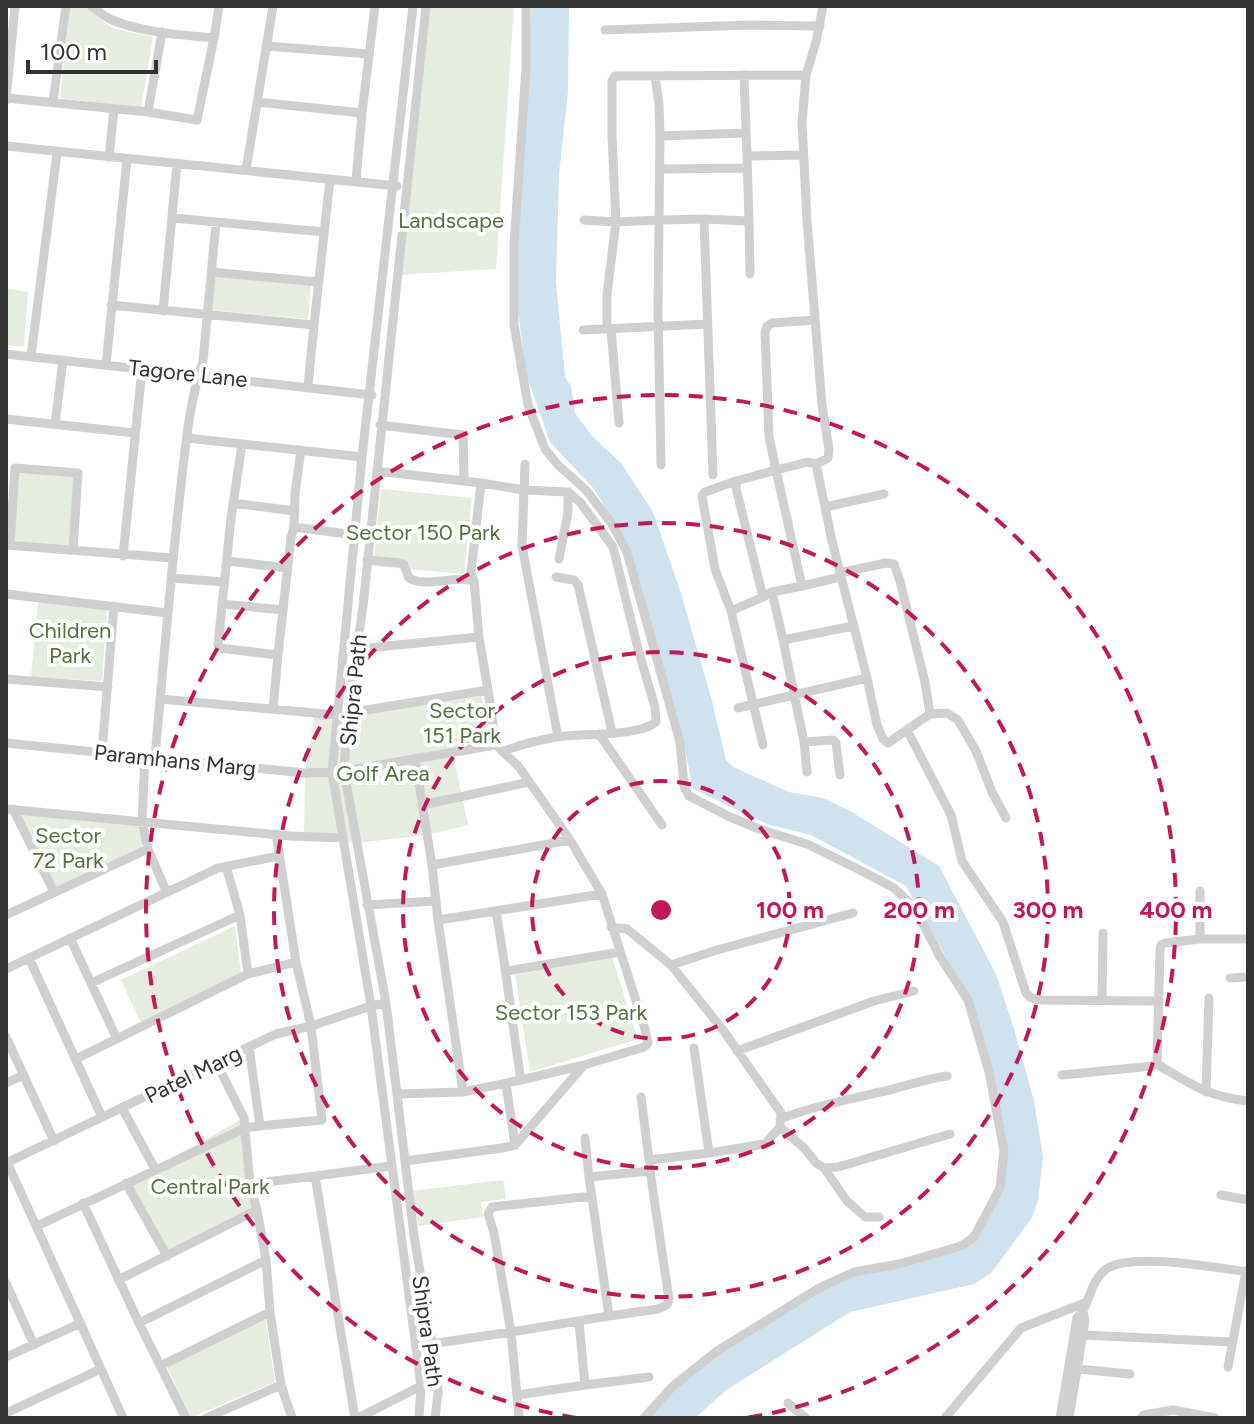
<svg xmlns="http://www.w3.org/2000/svg" width="1254" height="1424" viewBox="0 0 1254 1424" font-family="Figtree,sans-serif">
	<rect width="100%" height="100%" fill="#fff"/>
	<path fill="#e6ecdf" d="M70,6H84L112,28L153,37L141,108L60,98Z
		M425,6H514L496,269L397,275Z
		M215,276L311,284L308,319L212,310Z
		M6,288L28,292L24,347L6,345Z
		M18,471L75,475L70,546L12,542Z
		M381,489L472,498L464,574L373,566Z
		M38,602L107,609L102,681L31,677Z
		M482,696L489,742L452,748L468,825L427,835L356,843L304,836L305,773L315,713L337,715L432,699L435,704Z
		M13,809L142,821V849L54,892Z
		M235,926L241,973L141,1023L121,980Z
		M612,957L638,1039L530,1072L515,975Z
		M244,1118L257,1210L167,1256L126,1183Z
		M503,1180L506,1199L481,1202L483,1217L418,1226L412,1191Z
		M265,1318L275,1382L190,1418L167,1366Z"/>
	<path fill="#cfe2ee" d="M531,6H569L568,92L559,173L556,283L565,377L571,386L575,413L592,436L621,463L653,512L680,590L712,701L726,760L733,767L789,792L823,798L852,812L939,866L996,974L1014,1029L1034,1101L1043,1157L1038,1201L1031,1219L991,1273L974,1284L850,1312L725,1391L695,1418H645L705,1358L834,1278L960,1247L998,1197L1001,1128L963,987L906,886L811,835L767,824L693,789L680,725L626,542L594,489L550,442L525,371L516,289Z"/>
	<g fill="none" stroke-linecap="round" stroke-linejoin="round">
		<path stroke="#d0d0d0" stroke-width="9" d="M91,6C98,11 105,17 112,20C144,33 181,35 214,38L219,6
			M413,6L362,457L332,772L371,1006L421,1386L419,1418
			M426,6L363,606L348,713L344,771L386,1003L414,1236L437,1372L438,1394L435,1418
			M526,6V68L514,245V325L522,371L528,405L545,449L558,465L586,490L612,524L627,552L680,742L684,786L689,796L730,817L759,829L807,844L858,869L894,888L915,908L939,955L968,1000L989,1072L1004,1151L1000,1188L974,1237L961,1246L899,1264L854,1272L819,1288L717,1351L673,1386L644,1418
			M605,30L749,25L820,26
			M266,46L369,54
			M744,75L747,156
			M806,75L802,123L807,220L822,405L829,450L828,458L816,464L832,541L867,678L877,725L883,739L888,743L930,714L947,713L958,720L976,751L992,792L1006,818
			M655,76L659,104L660,136L745,133
			M6,98L148,112L162,32
			M6,100L15,6
			M53,102L66,6
			M257,102L362,113
			M148,112L197,120L214,38
			M6,146L397,186
			M109,157L114,109
			M660,169L747,168
			M246,170L273,6
			M356,181L362,113L375,6
			M173,218L324,232
			M584,220L616,222L612,136V81L615,76L806,75L816,42L823,6
			M749,221L750,274
			M211,272L319,282
			M111,305L314,325L330,179
			M163,311L177,164
			M607,329V294L616,222L659,220L660,136
			M611,329L619,423
			M583,330L708,324
			M6,354L372,395
			M31,356L57,153
			M106,365L127,159
			M308,386L314,325
			M6,419L135,433
			M55,424L63,360
			M380,425L463,435L464,481
			M187,438L362,457
			M242,444L231,518L218,645L220,648L278,655
			M525,464L522,546L558,737
			M816,464L808,462L776,470L802,586L840,577
			M661,465L658,311L659,220L704,219
			M377,471L481,483
			M713,475L704,219L749,221L747,156L803,155
			M736,481L705,492L702,496L715,569L731,611L763,597
			M233,503L295,511
			M825,507L884,494
			M294,527L355,535
			M6,545L173,558
			M10,545L15,468L78,473L73,550
			M123,556L142,369
			M559,559L568,512V492
			M227,561L288,568
			M839,573L886,563L894,564L900,581L925,682L930,714
			M556,577L574,580L578,585L612,732
			M171,578L224,582
			M474,581L471,572L481,483L524,490L568,492L580,502L613,547L638,649L655,707L656,722C638,737 582,733 557,737C540,740 519,744 503,752
			M802,586L772,592L763,597L736,488V481L776,470L769,437L765,333L767,326L772,323L815,320
			M772,592L783,640
			M6,594L168,613
			M222,604L283,610
			M731,611L763,745
			M479,637L488,690
			M357,649L479,637L474,581C454,575 425,588 409,578L404,565L401,563L367,560
			M6,679L108,687
			M160,699L337,715
			M738,708L867,678
			M273,709L278,655L291,537L294,527L295,493L301,450
			M348,713L488,690L496,745
			M907,730L951,815L962,861L1003,922L1026,993L1030,997L1037,1000L1157,1001
			M599,734L662,825
			M804,742L807,772
			M6,743L305,773L344,771L496,745L519,767L570,840L602,894L438,920L432,865L415,758
			M102,752L114,606
			M155,757C163,669 170,582 180,494C185,450 189,403 203,361L216,223
			M840,775L836,743L833,740L804,742L783,640L853,626
			M422,805L529,782
			M6,809L290,836L342,838
			M13,809L54,892
			M148,849L166,891
			M432,865L570,840
			M1200,891V939H1248
			M367,905L435,901
			M6,915L148,849L142,821L145,756
			M438,920L463,1092
			M611,927L627,929L671,965L723,1030L781,1113L780,1127L765,1144L709,1153L694,1048
			M70,938L117,1039
			M1200,939L1165,943L1161,945L1160,949L1157,1064C1191,1084 1208,1097 1248,1101
			M29,958L102,1117
			M671,965L717,950L853,913
			M6,969L218,868L279,856
			M507,971L620,952
			M248,974L296,962
			M1230,978L1248,977
			M91,983L240,915
			M1102,1000L1103,933
			M6,1037L54,1141
			M737,1051L874,1001L914,991
			M76,1059L248,974L240,915L226,866
			M1062,1075L1153,1066L1157,1064
			M521,1080L584,1065L644,1047L648,1043L645,1029L602,894
			M6,1083L24,1075
			M506,1084L515,1145
			M1206,1092L1209,998
			M397,1094L463,1092L521,1080C512,1024 506,967 496,911
			M641,1097L649,1160L709,1153
			M122,1108L155,1169
			M780,1119C814,1106 850,1099 885,1091C906,1086 925,1079 947,1076
			M260,1126L322,1120L311,1026L296,962L276,834
			M780,1127L805,1149L816,1163L824,1168L838,1167L950,1134
			M585,1138L589,1177L650,1171V1167
			M405,1161L502,1148L515,1145L584,1065
			M6,1163L276,1034L311,1026L371,1006L386,1003
			M824,1168L847,1201L865,1217H879
			M315,1176L391,1166
			M589,1177L609,1316L658,1309L667,1305L669,1299L650,1171
			M126,1183L167,1256
			M250,1184L315,1176L355,1418
			M1221,1195L1248,1200
			M592,1196L492,1207L488,1214L494,1233L511,1332L609,1316
			M83,1203L139,1323L186,1418
			M37,1226L245,1128L260,1126L249,1047
			M118,1280L257,1210
			M6,1283L34,1345
			M139,1323L266,1260
			M1083,1335L1233,1342
			M431,1344L511,1332L519,1418
			M6,1357L81,1323
			M160,1366L270,1312
			M1228,1367L1246,1271
			M101,1369L123,1418
			M1078,1369L1130,1374
			M281,1385L292,1418
			M585,1385L649,1377
			M517,1395L585,1385L579,1322
			M788,1403L806,1418
			M6,1413L101,1369L7,1162
			M206,1418L281,1385L270,1312L266,1260L257,1210L250,1184L244,1118L216,1062
			M358,1418L421,1386H438
			M945,1418L1021,1328L1087,1302
			M1060,1418L1077,1318C1090,1306 1089,1283 1105,1270C1128,1251 1217,1268 1248,1272
			M1069,1418L1085,1321L1083,1312
			M1141,1418L1144,1415L1173,1410L1215,1418"/>
	</g>
	<g fill="none" stroke="#c2185b" stroke-width="4" stroke-dasharray="14 10">
		<circle cx="661" cy="910" r="129"/>
		<circle cx="661" cy="910" r="258"/>
		<circle cx="661" cy="910" r="387"/>
		<path d="M576 1418A515 515 0 1 1 746 1418"/>
	</g>
	<g text-anchor="middle" stroke-width="8" stroke-linejoin="round" paint-order="stroke">
		<g font-size="22" fill="#56703f" stroke="#fff">
			<text x="451" y="228">Landscape</text>
			<text x="423" y="540">Sector 150 Park</text>
			<text x="70" y="638">Children<tspan x="70" dy="25">Park</tspan></text>
			<text x="462" y="718">Sector<tspan x="462" dy="25">151 Park</tspan></text>
			<text x="383" y="781">Golf Area</text>
			<text x="68" y="843">Sector<tspan x="68" dy="25">72 Park</tspan></text>
			<text x="571" y="1020">Sector 153 Park</text>
			<text x="210" y="1194">Central Park</text>
		</g>
		<g font-size="22" fill="#333" stroke="#fff">
			<text transform="translate(188 373) rotate(6)" y="8">Tagore Lane</text>
			<text transform="translate(353 690) rotate(-84)" y="8">Shipra Path</text>
			<text transform="translate(175 760) rotate(6)" y="8">Paramhans Marg</text>
			<text transform="translate(193 1074) rotate(-26)" y="8">Patel Marg</text>
			<text transform="translate(428 1331) rotate(82)" y="8">Shipra Path</text>
		</g>
	</g>
	<circle cx="661" cy="910" r="12" fill="#c2185b" stroke="#fff" stroke-width="4"/>
	<g font-size="24" text-anchor="middle" font-weight="bold" fill="#c2185b" stroke="#fff" stroke-width="8" stroke-linejoin="round" paint-order="stroke">
		<text x="790" y="918">100 m</text>
		<text x="919" y="918">200 m</text>
		<text x="1048" y="918">300 m</text>
		<text x="1176" y="918">400 m</text>
	</g>
	<rect width="1254" height="1424" fill="none" stroke="#333333" stroke-width="16"/>
	<path d="M28 60v12h128v-12" fill="none" stroke="#333333" stroke-width="4"/>
	<text x="40" y="60" font-size="24" fill="#333333" stroke="#ffffff" stroke-width="6" paint-order="stroke">100 m</text>
</svg>
